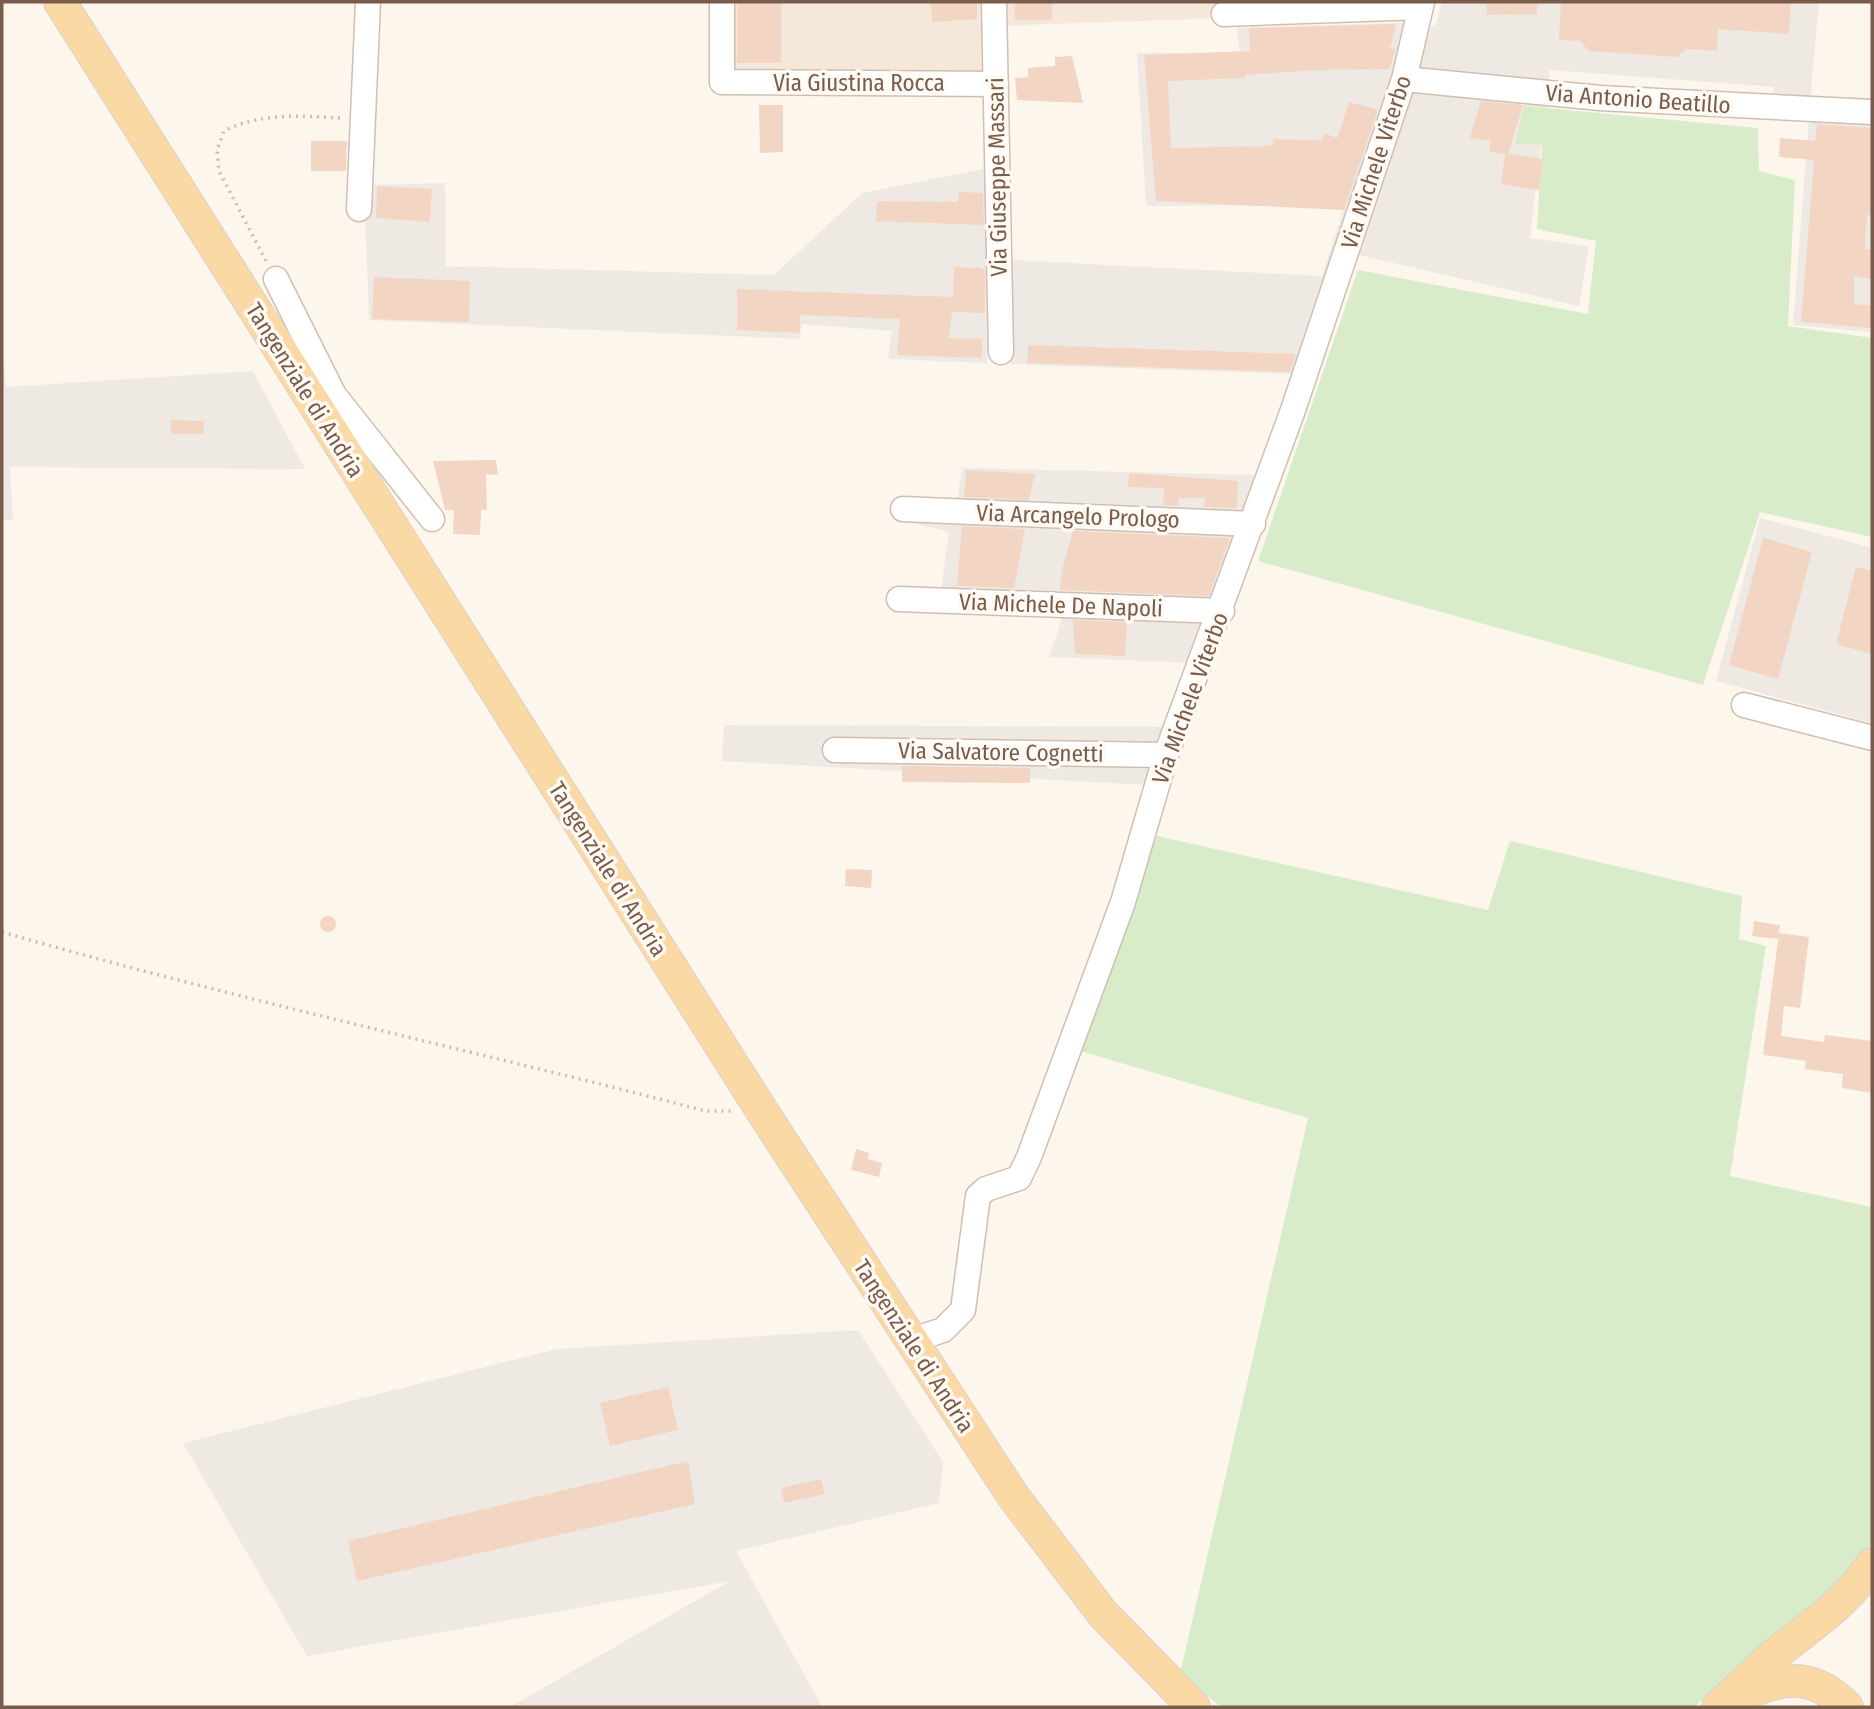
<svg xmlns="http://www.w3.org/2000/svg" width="1874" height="1709" viewBox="0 0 1874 1709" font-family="'Fira Sans Condensed',sans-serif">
	<rect width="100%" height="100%" fill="#fdf6ec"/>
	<path fill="#f5e8da" d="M722,2H1427L1426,11L997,26V86L724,88Z"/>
	<path fill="#efe9e4" d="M1442,2H1819L1810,101L1774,99V87L1550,70L1530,238L1589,246L1579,306L1359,255L1294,374L1010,364L1012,260L1322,276L1345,205L1146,206L1137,53H1240L1237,28L1399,23L1435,27Z
		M1809,118L1872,124V332L1793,325Z
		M989,168L987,363L888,359L892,331L802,324L799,339L369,320L364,185L445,183L446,266L774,275L862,193Z
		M2,346L6,387L253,371L305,469L10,467L13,520L2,521Z
		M962,468L1255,475L1194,663L1049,657L1064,613L941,590L949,532L895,519L896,496L957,499Z
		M1760,518L1872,548V723L1716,681Z
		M724,725L1167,727L1145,785L722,761Z
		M858,1330L943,1462L939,1503L736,1551L822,1707H510L730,1581L307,1656L183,1443L557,1349Z"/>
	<path fill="#d8ecc9" d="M1524,106L1758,128L1759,171L1795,180L1788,326L1872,338V537L1760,512L1703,685L1258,561L1358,270L1588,314L1596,241L1537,229L1542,145L1515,144Z
		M1157,836L1488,910L1510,841L1742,896L1739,939L1766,946L1730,1176L1872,1207V1544L1849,1581L1694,1707H1221L1180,1674L1308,1118L1077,1050Z"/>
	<path fill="#f3d5c3" d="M737,2H781V63H737Z
		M931,2H977V19L932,22Z
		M1015,2H1052V20H1015Z
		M1486,2H1537V14L1487,15Z
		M1561,2H1791L1789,34L1718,29L1717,51L1686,49L1677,57L1589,51L1580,41L1559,40Z
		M1396,24L1390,49L1396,48L1389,69L1318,70L1245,75V78L1168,81L1171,148L1273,146V139L1323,140L1324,133L1337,138L1349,102L1378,110L1344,210L1156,201L1144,55L1250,51L1249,28Z
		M1072,56L1083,103L1017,100L1015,78L1028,77V68L1055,66V57Z
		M1481,101L1523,105L1508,154L1543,159L1539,190L1501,184L1505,154L1489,152L1491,141L1470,138Z
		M759,105H783V152L760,153Z
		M1817,124L1872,128V215H1867L1865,249H1872V279L1854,276V304L1872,306V328L1801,322L1814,160L1779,157L1780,138L1815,141Z
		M311,141H347L346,171H311Z
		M377,186L432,189L430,222L376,218Z
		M959,192L983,193L984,225L876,221L877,201L958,202Z
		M954,267L981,268L985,271V313L952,312L949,338L982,339V358L897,355L900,319L800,315V333L737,330V289L953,297Z
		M374,277L470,281L469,322L372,319Z
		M1028,345L1183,350L1296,354L1290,372L1027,363Z
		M171,420L204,421L203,434H171Z
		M496,460L498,475L486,474L487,510H481L480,535L453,534L454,510H445L433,461Z
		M966,470L1035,474L1029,500L964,497Z
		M1129,473L1238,481L1237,508L1204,507L1205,498H1179L1178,506L1163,505L1164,488L1128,487Z
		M962,526L1025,529L1014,588L957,586Z
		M1073,531L1230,538L1209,596L1060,590L1062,570Z
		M1763,538L1812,552L1778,679L1729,665Z
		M1856,567L1872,571V654L1836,644Z
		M1073,620L1127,622L1125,656L1075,654Z
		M902,766L1030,768V783L902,782Z
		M846,869L872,870L871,888L845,886Z
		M320 924a8 8 0 1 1 16 0a8 8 0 1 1-16 0Z
		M1754,921L1780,925L1778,939L1752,936Z
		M1779,933L1809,937L1800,1008L1784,1006L1781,1036L1824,1042L1825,1035L1872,1041V1093L1842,1088L1843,1074L1805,1069L1806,1061L1763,1055Z
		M856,1149L869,1153L868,1159L882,1163L879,1177L851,1170Z
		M668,1387L678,1430L610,1446L600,1403Z
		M688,1461L695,1504L357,1581L348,1541Z
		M821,1479L825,1494L784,1503L781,1488Z"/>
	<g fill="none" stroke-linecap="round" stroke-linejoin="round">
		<g stroke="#d1beb0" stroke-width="27">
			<path id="minor" d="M722,2V82L996,84
				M994,2L1001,352
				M1224,14L1421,7
				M1404,79L1600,98L1872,112
				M359,209L368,2
				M276,279L334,395L432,519
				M903,509L1253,524
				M899,599L1222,611
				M1744,705L1872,738
				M835,750L1166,755
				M910,1341L943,1330L963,1310L978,1196L986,1189L1019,1178L1029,1157L1123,902L1166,755L1293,410L1404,79L1422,2"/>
		</g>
		<g stroke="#dad1cd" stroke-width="34">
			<path id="major" d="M60,2L762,1111L1013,1496L1103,1614L1194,1707
				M1740,1696C1781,1677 1812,1671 1847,1707
				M1718,1707C1739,1689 1757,1669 1778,1652C1812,1625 1848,1602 1872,1564"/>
		</g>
		<path stroke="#d9b8a5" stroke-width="3.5" stroke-dasharray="2 5" stroke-linecap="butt" d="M266,261L219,171L217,150L224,131C262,112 302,116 343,118
			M2,932C234,999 472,1050 706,1111H735"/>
		<use href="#minor" stroke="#fff" stroke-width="24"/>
		<use href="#major" stroke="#fbd9a5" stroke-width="32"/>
	</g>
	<g text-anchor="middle" stroke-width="7" stroke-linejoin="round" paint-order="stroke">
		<g font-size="23" fill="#7a5c4d" stroke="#fffaf3">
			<text x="859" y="91">Via Giustina Rocca</text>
			<text transform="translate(1638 99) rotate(4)" y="8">Via Antonio Beatillo</text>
			<text transform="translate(1376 162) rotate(-72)" y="8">Via Michele Viterbo</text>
			<text transform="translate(997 177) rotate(-91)" y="8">Via Giuseppe Massari</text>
			<text transform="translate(305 390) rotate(58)" y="8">Tangenziale di Andria</text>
			<text transform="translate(1078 516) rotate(2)" y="8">Via Arcangelo Prologo</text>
			<text transform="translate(1061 605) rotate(2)" y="8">Via Michele De Napoli</text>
			<text transform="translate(1190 698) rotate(-70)" y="8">Via Michele Viterbo</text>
			<text transform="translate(1001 752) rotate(1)" y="8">Via Salvatore Cognetti</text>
			<text transform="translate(608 869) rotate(58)" y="8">Tangenziale di Andria</text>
			<text transform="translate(914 1346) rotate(57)" y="8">Tangenziale di Andria</text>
		</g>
	</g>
	<rect width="1874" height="1709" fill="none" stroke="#7a5c4d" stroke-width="7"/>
</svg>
